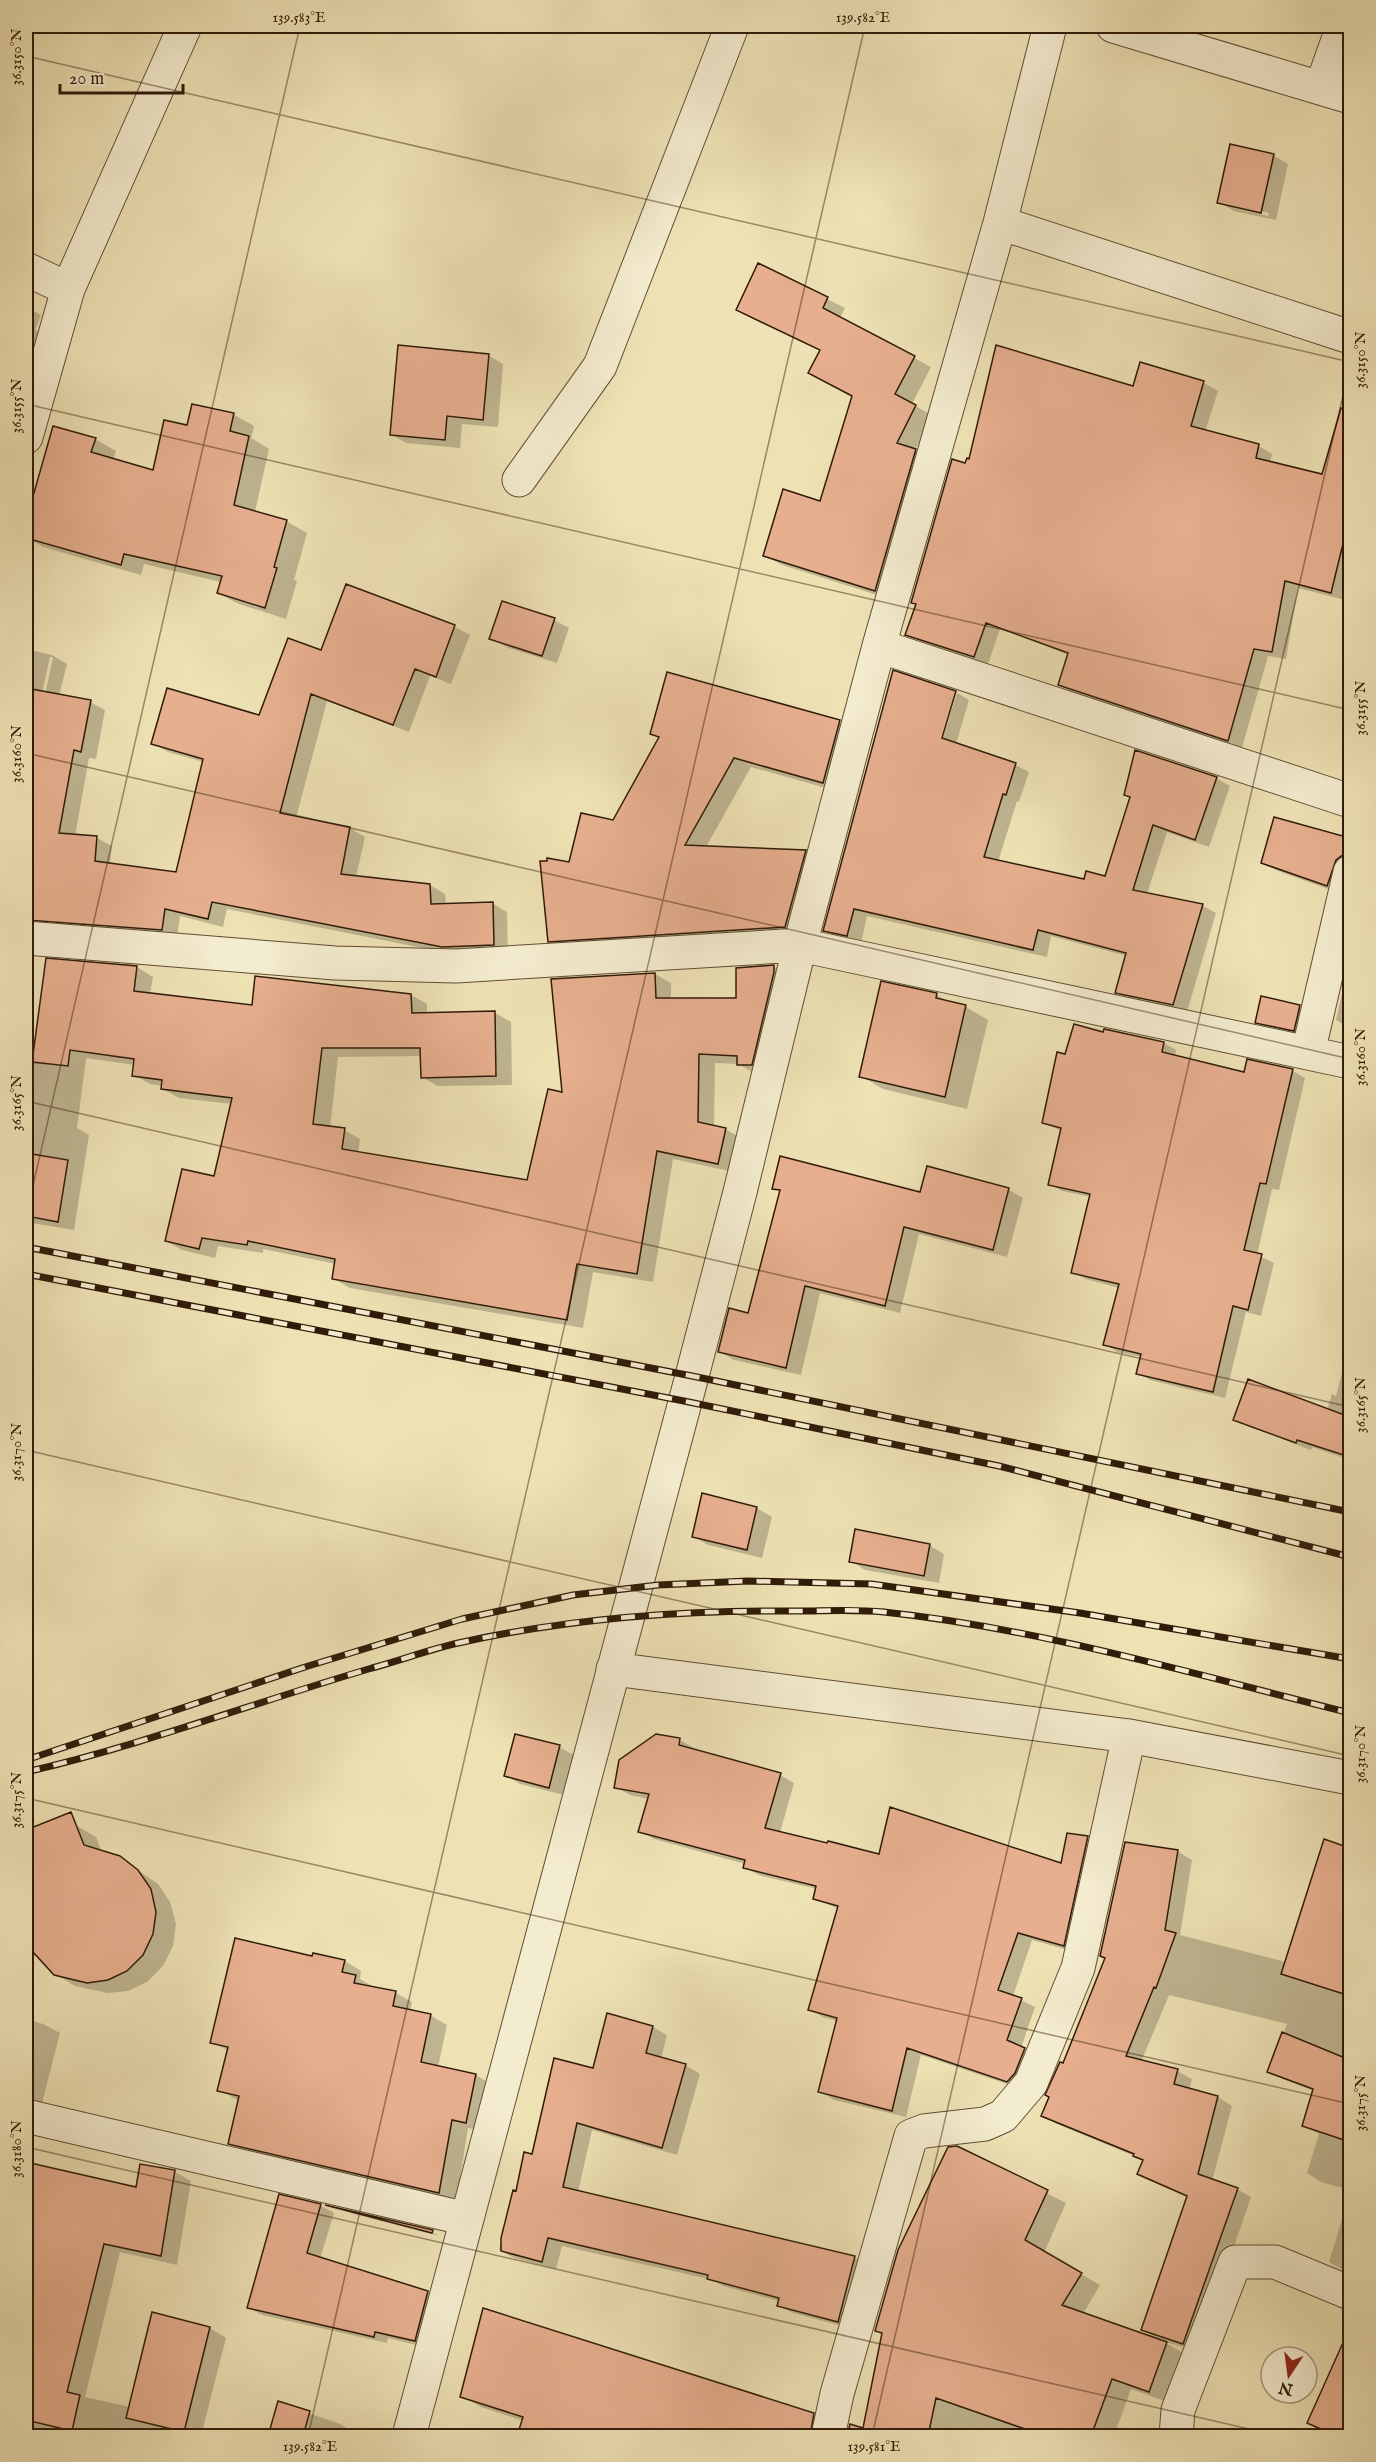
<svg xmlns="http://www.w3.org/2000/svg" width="1376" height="2462" viewBox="0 0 1376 2462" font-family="'IM FELL English',serif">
	<rect width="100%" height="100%" fill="#eee2b5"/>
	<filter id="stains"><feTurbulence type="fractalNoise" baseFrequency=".00333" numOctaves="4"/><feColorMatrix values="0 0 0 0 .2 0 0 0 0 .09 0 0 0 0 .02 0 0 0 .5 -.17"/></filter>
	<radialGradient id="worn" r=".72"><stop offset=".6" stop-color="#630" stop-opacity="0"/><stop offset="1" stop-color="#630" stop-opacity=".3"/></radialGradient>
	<path fill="#0003" fill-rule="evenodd" d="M1273,155L1288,164L1276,220L1234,211L1219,202ZM1233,205L1269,213L1268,216L1233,208Z
		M759,265L845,308L840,318L931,367L912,404L933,416L915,450L933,460L893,600L782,565L764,555L821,503L853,396L821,351L755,319Z
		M26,306L41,315L35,330L48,338L37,367L26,362Z
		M488,355L503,364L498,427L462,424L460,448L406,443L391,434Z
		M1141,364L1204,383L1218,391L1205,432L1259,446L1272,454L1270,463L1324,475L1327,462L1350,469V578L1345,600L1298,588L1286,659L1268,656L1242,748L1074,693L1060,685L1069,655L1000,629L988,664L921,642L907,634L966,465L1134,388Z
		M233,414L254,426L251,438L269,449L255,512L286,521L307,533L294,580L297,581L286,619L239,604L218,593L221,582L144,564L141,575L43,547L26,537V527L54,428L95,439L116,451L113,460L154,472L189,427Z
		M347,586L455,627L470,635L451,684L430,676L409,732L327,701L296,818L350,828L365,837L356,877L430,885L445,894L446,905L492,903L507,912L508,953L458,955L227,909L223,927L180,916L177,938L66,929L51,920V917L26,914V649L52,655L67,664L59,696L90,702L105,710L96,759L89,758L75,836L97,838L112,846L110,865L177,874L204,762L168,752L153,743L260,717L322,652ZM50,657H53L44,699L41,698Z
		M554,620L569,628L557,663L506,647L491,638Z
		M894,672L956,693H954L938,745H941L957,693L969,700L956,744L1016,765L1029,772L1019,802L1017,801L998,862L1085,881L1106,878L1131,797L1216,778L1230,786L1209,847L1167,832L1147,894L1203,906L1216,913L1187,1012L1130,1000L1116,992L1127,956L1051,936L1047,957L867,916L861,943L838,938L825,930Z
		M839,722L856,731L840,792L751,767L706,847L805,851L822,861L802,936L566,950L549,941L571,864L614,822L659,738L651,734Z
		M1342,837L1350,842V867L1342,894L1278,871L1263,863Z
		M1350,959V1028L1336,1020Z
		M47,960L137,967L153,977L150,994L253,1007L411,995L427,1004V1014L495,1013L511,1022L512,1085L438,1086L422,1077V1056L338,1057L330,1128L344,1130L360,1139L358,1154L528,1182L563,1094L655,974L671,983V999H738L774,967L790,976L754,1073L738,1064L715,1063L714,1127L725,1129L741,1138L734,1172L673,1159L653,1282L593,1272L583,1328L350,1288L334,1279L336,1264L263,1249V1253L218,1246L215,1258L182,1250L166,1241L215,1178L232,1104L179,1098L163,1089V1086L150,1084L134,1075L135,1065L86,1058L77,1128L89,1135L74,1230L26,1222V1083L30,1084Z
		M937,995L952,1004L966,1007L988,1020L967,1109L883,1089L861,1076Z
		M1299,1007L1306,1011L1301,1034L1264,1026L1257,1022Z
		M1104,1034L1164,1043L1176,1050L1175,1057L1245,1073L1248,1061L1293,1071L1305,1078L1279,1190L1272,1189L1257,1255L1274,1263L1261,1316L1246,1312L1225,1398L1150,1380L1138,1373L1141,1357L1117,1352L1105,1344L1119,1288L1086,1279L1073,1272L1091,1197L1062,1191L1050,1184L1062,1131L1043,1123L1066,1056Z
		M774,1188L921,1194L1009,1190L1023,1198L1007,1257L919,1234L900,1313L820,1293L801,1375L734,1360L720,1352L749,1315L781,1192Z
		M1350,1342V1460L1312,1447L1311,1450L1250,1427L1235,1419L1327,1410L1332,1394L1336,1396Z
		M703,1495L757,1508L772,1517L762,1558L708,1545L693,1536Z
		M929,1545L944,1554L939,1583L865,1570L851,1561Z
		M680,1740L694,1748L693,1751L780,1775L794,1783L780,1833L880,1856L1062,1865L1087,1837L1101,1845L1078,1953L1032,1940L1013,1996L1035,2007L1021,2048L1038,2057L1022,2089L921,2055L906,2117L834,2100L820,2091L837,2021L823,2017L809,2009L839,1909L815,1899L817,1889L758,1875L745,1867V1864L654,1839L640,1831L649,1799L630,1795L616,1787Z
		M559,1747L574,1755L564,1795L520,1784L506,1776Z
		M75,1825L96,1837L102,1852L119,1858L158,1884L170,1902L176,1924L173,1946L163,1966L147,1982L128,1991L108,1993L75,1986L55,1974L34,1951L26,1933V1838Z
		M1325,1841L1350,1849V2190L1321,2182L1307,2173L1319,2134L1303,2125L1314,2091L1283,2079L1269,2071L1287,2024L1169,1995L1141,2062L1177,2071L1192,2079L1189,2090L1218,2097L1232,2106L1212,2181L1237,2189L1251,2197L1198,2351L1162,2341L1185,2354L1168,2402L1131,2389L1114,2436H847L851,2426L864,2430L883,2334L876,2331L956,2148L1066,2203L1044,2253L1100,2285L1083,2314L1159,2341L1143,2330L1188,2197L1139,2174L1144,2161L1137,2157L1057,2124L1043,2116L1064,2065L1177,1851L1192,1860L1180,1935L1286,1962Z
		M314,1954L345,1961L361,1971L360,1979L372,1986V1988L396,1993L412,2002L410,2011L430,2015L447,2025L438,2067L476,2075L492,2085L483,2131L468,2128L456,2202L246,2153L229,2143L239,2101L219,2090L229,2051L212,2042L313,1958Z
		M608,2015L653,2027L667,2035L661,2059L685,2065L700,2074L677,2155L592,2130L578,2192L854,2257L869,2266L853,2329L793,2313L778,2305L779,2301L723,2286L713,2280L562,2246L556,2269L514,2258L499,2250L514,2192H517L533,2156L594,2070Z
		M26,2019L43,2024L60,2033L41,2107L26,2118Z
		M26,2134L32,2142L27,2164L137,2189L141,2165L175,2172L191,2181L177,2265L120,2252L85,2397L130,2407L153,2314L210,2328L226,2338L201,2436H26Z
		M1350,2194V2274L1329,2262Z
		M280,2196L321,2206L334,2213L320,2259L428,2292L440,2300L428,2348L388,2338L387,2343L262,2315L249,2308Z
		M343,2211L432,2232L439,2236Z
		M1341,2351L1350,2356V2436H1336L1309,2423Z
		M462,2396L813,2414L832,2425L830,2436H519L524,2421L481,2407Z
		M279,2403L340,2424L354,2432L353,2436H270Z"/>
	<path fill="#e7af8f" stroke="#301b08" stroke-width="1.5" d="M1230,144L1274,154L1261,213L1217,203Z
		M758,263L828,297L823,308L915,356L895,394L916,405L897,443L916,449L875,591L763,556L783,489L820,501L852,396L808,373L820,350L736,310Z
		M398,345L489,354L483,420L447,416L445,440L390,435Z
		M996,345L1133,386L1140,362L1204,381L1191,426L1259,444L1256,458L1322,474L1341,408L1350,410V515L1331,593L1285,581L1272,652L1254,649L1228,741L1058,685L1068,653L986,623L974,657L905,635L916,604L911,603L952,459L965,463L967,458L969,459Z
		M192,404L234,413L230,431L249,436L234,505L287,520L274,567L277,568L265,608L217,593L222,576L124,554L121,565L26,538V521L53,426L96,438L91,452L153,470L164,420L187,425Z
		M346,584L455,625L436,677L415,669L393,725L311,694L280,813L350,827L341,874L430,884L431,904L493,902L494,945L442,947L212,902L208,919L165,909L162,930L26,920V688L91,700L81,752L74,750L59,833L97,836L95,861L176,872L203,759L151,744L167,688L259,715L288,638L321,650Z
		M502,601L555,618L542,656L489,639Z
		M893,670L956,691L942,738L1016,763L1006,795L1003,794L984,857L1084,879L1086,871L1105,876L1130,797L1124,795L1135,750L1217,777L1195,840L1153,825L1133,890L1203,904L1173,1005L1115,993L1126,953L1038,930L1033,950L854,909L847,936L823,931Z
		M667,672L840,720L823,783L734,758L685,845L806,850L785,927L548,942L540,861H547V858L569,862L581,813L613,820L659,737L650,734Z
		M1274,817L1350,838V854H1344L1336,860L1327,886L1261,863Z
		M46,958L137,966L134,991L252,1005L255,976L411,994L412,1013L495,1011L496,1076L421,1078L420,1048H322L313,1124L345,1128L342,1149L527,1180L548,1089L562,1092L551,979L655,973L656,998H736V968L774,965V972L752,1065H737V1056L699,1054L698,1122L726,1128L718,1164L657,1151L637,1274L577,1264L567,1320L332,1279L335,1259L248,1241L247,1245L202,1238L199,1249L165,1241L182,1169L214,1176L232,1098L161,1089L162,1080L132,1076L134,1059L70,1050L68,1066L32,1062Z
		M881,981L937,993L936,998L966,1005L945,1097L859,1077Z
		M1261,996L1300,1005L1294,1031L1255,1023Z
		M1074,1024L1103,1032L1104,1029L1164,1042L1162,1052L1244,1072L1247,1059L1293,1069L1266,1184L1260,1183L1244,1250L1262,1254L1248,1310L1233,1306L1213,1392L1136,1374L1141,1354L1103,1345L1119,1284L1071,1273L1090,1194L1048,1185L1061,1128L1042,1123L1057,1052L1065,1054Z
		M26,1153L68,1160L58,1222L26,1216Z
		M780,1156L920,1192L927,1166L1009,1188L993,1250L904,1227L885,1306L805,1286L786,1368L718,1352L729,1308L748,1313L780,1190L772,1189Z
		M1248,1379L1350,1417V1457L1297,1440L1296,1443L1233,1420Z
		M702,1493L757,1507L747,1550L692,1537Z
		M855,1529L930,1544L924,1576L849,1562Z
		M515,1734L560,1745L549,1788L504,1776Z
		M656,1734L680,1738L679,1745L781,1773L765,1828L827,1843L828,1841L879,1854L890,1807L1061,1863L1067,1833L1088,1836L1064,1946L1018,1933L998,1990L1022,1998L1007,2040L1025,2048L1015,2073L1007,2082L907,2048L892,2111L818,2092L837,2018L808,2010L838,1906L813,1899L816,1886L743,1868L745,1860L638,1832L649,1794L614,1788L619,1760Z
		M71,1812L84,1845L120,1856L138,1870L151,1889L156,1912L153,1934L143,1955L127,1971L108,1980L87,1983L54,1975L33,1952L26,1936V1830Z
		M1324,1839L1350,1848V1996L1281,1974Z
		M1125,1842L1178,1850L1165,1930L1176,1933L1156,1988L1154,1987L1126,2056L1178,2069L1174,2084L1218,2096L1198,2174L1238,2188L1183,2344L1141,2330L1187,2196L1137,2174L1143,2160L1133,2156L1134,2154L1041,2116L1049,2097L1045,2095L1060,2062L1063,2063L1105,1958L1100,1956Z
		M235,1938L312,1956L313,1953L345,1960L342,1972L356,1975L354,1983L396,1991L393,2006L431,2014L421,2062L476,2074L466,2123L452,2120L439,2193L228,2144L239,2096L217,2091L228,2047L210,2043Z
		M607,2013L653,2026L646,2053L686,2064L662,2148L577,2123L563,2187L855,2256L838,2322L777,2306L779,2298L707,2279L708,2275L548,2238L542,2262L501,2251V2238L513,2190L516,2191L524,2152L532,2154L554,2058L593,2068Z
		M1282,2032L1350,2060V2142L1302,2126L1313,2089L1267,2072Z
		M957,2146L1048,2190L1025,2240L1082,2273L1062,2305L1167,2342L1149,2392L1112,2379L1091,2436H1045L936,2398L928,2436H847L850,2424L863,2428L882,2333L875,2331L898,2250L948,2147Z
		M26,2162L136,2187L140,2164L175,2170L161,2256L104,2244L67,2392L80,2395L72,2431L26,2420Z
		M279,2194L321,2204L307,2253L428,2291L415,2341L375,2332L374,2337L247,2308Z
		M325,2205L433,2230L432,2233Z
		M483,2308L814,2413L810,2436H517L523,2417L460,2397Z
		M152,2312L210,2327L184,2432L126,2418Z
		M1350,2327V2436H1337L1307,2423Z
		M278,2401L310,2411L303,2436H268Z"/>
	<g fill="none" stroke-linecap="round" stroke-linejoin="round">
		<g stroke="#604d33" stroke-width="35">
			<path id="minor" d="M1113,26L1350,97
				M1321,88L1343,26
				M1000,223L1350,337
				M26,269L68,289
				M26,437L68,289L185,26
				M519,480L600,366L732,26
				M879,646L1350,801
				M26,938L335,963L456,966L800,945L1350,1062
				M1308,1053L1350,872
				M26,2116L467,2219
				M409,2436L692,1376L740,1192L800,945L879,646L1000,223L1050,26
				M828,2436L837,2394L911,2136L924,2131L985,2124L1003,2116L1031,2083L1078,1968L1129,1736
				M1176,2436L1178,2410L1235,2262H1275L1350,2293"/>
		</g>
		<g stroke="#604d33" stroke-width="35">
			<path id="tertiary" d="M613,1669L1129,1736L1350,1778"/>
		</g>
		<use href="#minor" stroke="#f4eccf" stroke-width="33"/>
		<use href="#tertiary" stroke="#f4eccf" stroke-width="33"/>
		<g stroke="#301b08" stroke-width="7">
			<path id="rail" d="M26,1247L692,1376L1350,1512
				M26,1274L684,1401L999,1466L1350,1557
				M26,1760L305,1667L462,1619L573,1595L658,1585L748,1581L871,1584L1080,1613L1350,1659
				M26,1772C143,1745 256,1702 372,1668C402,1660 433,1648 463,1642C572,1618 684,1610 796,1611C825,1611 855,1609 884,1612C1042,1629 1197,1675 1350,1713"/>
		</g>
		<use href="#rail" stroke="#f4eccf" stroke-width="4.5" stroke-dasharray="14" stroke-linecap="butt"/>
	</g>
	<path fill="none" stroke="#301b08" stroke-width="1.5" stroke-opacity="0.45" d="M26,56L1350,362M26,404L1350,710M26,753L1350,1059M26,1101L1350,1407M26,1216L300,26M26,1450L1350,1756M26,1798L1350,2104M26,2147L1280,2436M308,2436L865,26M872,2436L1350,365"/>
	<rect width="1376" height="2462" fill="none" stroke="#eee2b5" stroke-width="66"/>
	<g transform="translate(1289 2375) rotate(193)"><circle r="28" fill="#f4eccf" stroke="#a6987f" stroke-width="1.5"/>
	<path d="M0-4.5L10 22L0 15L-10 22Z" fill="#8f2418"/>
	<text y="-9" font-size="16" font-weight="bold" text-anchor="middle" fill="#301b08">N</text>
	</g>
	<path d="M60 84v9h123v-9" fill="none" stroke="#301b08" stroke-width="3"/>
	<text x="69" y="84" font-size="18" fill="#301b08" stroke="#f4eccf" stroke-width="4.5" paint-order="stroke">20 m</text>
	<rect x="33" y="33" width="1310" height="2396" fill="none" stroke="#301b08" stroke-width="2"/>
	<g font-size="15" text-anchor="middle" fill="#301b08">
		<text x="299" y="22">139.583°E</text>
		<text x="863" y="22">139.582°E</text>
		<text transform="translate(16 57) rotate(-90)" y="5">36.3150°N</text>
		<text transform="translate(1360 360) rotate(-90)" y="5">36.3150°N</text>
		<text transform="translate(16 406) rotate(-90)" y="5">36.3155°N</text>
		<text transform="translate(1360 708) rotate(-90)" y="5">36.3155°N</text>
		<text transform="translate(16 754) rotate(-90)" y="5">36.3160°N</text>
		<text transform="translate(1360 1057) rotate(-90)" y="5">36.3160°N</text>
		<text transform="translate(16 1103) rotate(-90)" y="5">36.3165°N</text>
		<text transform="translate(1360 1405) rotate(-90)" y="5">36.3165°N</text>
		<text transform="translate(16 1452) rotate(-90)" y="5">36.3170°N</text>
		<text transform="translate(1360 1754) rotate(-90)" y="5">36.3170°N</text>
		<text transform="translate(16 1800) rotate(-90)" y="5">36.3175°N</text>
		<text transform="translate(1360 2103) rotate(-90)" y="5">36.3175°N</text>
		<text transform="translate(16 2149) rotate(-90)" y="5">36.3180°N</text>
		<text x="310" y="2451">139.582°E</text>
		<text x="874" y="2451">139.581°E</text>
	</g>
	<rect width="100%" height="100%" filter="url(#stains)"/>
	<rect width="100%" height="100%" fill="url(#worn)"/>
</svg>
